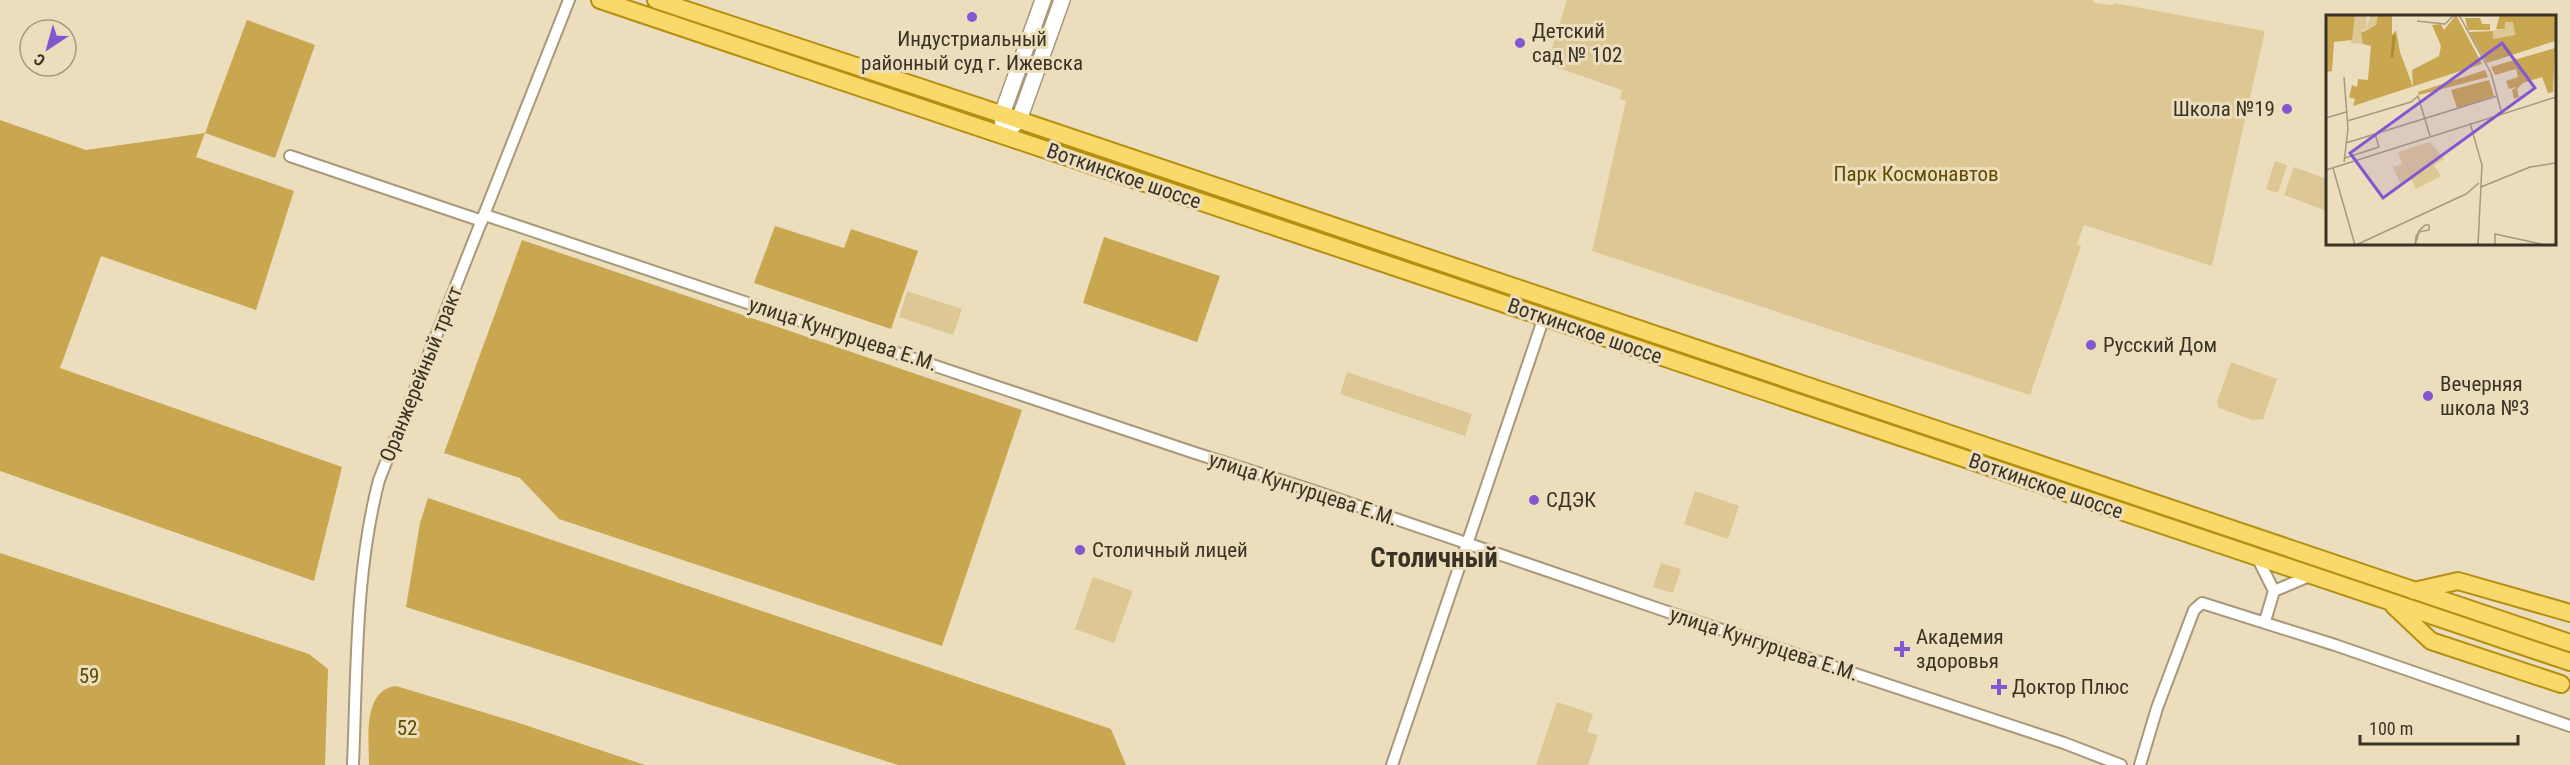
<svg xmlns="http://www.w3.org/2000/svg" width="2570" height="765" viewBox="0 0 2570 765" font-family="'Roboto Condensed',sans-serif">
	<rect width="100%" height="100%" fill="#ecdebc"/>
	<path fill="#ddc794" d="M1567,0H2093L2094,3L2113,5L2114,3L2265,31L2212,266L2084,225L2077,244L2081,246L2030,395L1592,251L1626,101L1620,99L1622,90L1547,64Z
		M2275,161L2287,165L2278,193L2266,189Z
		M2294,167L2327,179V211L2284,195Z
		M907,291L962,309L953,335L899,317Z
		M2231,362L2277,379L2263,419L2252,420L2219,408L2217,402Z
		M1347,372L1472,414L1465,436L1340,394Z
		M1695,491L1739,506L1728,539L1684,524Z
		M1661,563L1681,569L1673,593L1653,587Z
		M1093,577L1133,591L1114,643L1075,629Z
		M1557,702L1593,714L1587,732L1598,735L1588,765H1536Z"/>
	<path fill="#c9a750" d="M247,20L315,45L275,158L205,133L196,157L294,191L256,310L101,256L60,368L342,467L314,581L0,471V120L86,150L205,133Z
		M775,226L844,248L851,229L918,251L891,329L754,283Z
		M1104,237L1220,276L1197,342L1083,303Z
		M522,240L1022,410L942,646L559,519L520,478L444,453Z
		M428,498L1111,729L1126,765H898L406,607L420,523Z
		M0,553L309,654L328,669L325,765H0Z
		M396,686L516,722L645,765H369C369,740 362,690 396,686Z"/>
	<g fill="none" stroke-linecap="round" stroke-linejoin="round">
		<g stroke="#a79979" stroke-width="14">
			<path id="minor" d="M290,156L482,221
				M485,215L1195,453L1314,491L1671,613L2064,743L2121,765
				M2257,557L2274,591
				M2265,621L2274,591L2312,575
				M353,765C357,670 355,572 379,480L569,0
				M1392,765L1544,317
				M2140,765L2157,708L2194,610L2202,603L2335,645L2570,726"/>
		</g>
		<g stroke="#a79979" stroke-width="18">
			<path id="secondary" d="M1003,126L1002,114L1043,0
				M1004,135L1019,120L1062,0"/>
		</g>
		<g stroke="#b48f12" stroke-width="20">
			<path id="primary" d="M600,0L2570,662
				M656,0L1019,120L2570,643
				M2414,591L2458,581L2570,613
				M2394,606L2431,641L2561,684"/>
		</g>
		<use href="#minor" stroke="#fff" stroke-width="10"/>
		<use href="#secondary" stroke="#fff" stroke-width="15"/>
		<use href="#primary" stroke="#fad96b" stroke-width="16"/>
	</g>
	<g fill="#8456cf" stroke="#ecdebc" stroke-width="2">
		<circle cx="972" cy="17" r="6"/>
		<circle cx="1520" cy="43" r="6"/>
		<circle cx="2287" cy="109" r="6"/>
		<circle cx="2091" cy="345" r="6"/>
		<circle cx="2428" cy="396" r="6"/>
		<circle cx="1534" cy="500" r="6"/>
		<circle cx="1080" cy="550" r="6"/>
		<path d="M1899 640h6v6h6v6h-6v6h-6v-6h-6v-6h6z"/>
		<path d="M1996 678h6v6h6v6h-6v6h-6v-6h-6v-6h6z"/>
	</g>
	<g text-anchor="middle" stroke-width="6" stroke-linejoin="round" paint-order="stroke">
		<g font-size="21" fill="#393326" stroke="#ecdebc" text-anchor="start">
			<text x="1532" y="38">Детский<tspan x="1532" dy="24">сад № 102</tspan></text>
			<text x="972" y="46" text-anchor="middle">Индустриальный<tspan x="972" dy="24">районный суд г. Ижевска</tspan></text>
			<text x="2275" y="116" text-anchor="end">Школа №19</text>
			<text x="2103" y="352">Русский Дом</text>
			<text x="2440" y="391">Вечерняя<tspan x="2440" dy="24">школа №3</tspan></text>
			<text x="1546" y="507">СДЭК</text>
			<text x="1092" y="557">Столичный лицей</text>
			<text x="1916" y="644">Академия<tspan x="1916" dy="24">здоровья</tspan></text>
			<text x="2012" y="694">Доктор Плюс</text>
		</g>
		<g font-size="21" fill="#624b03" stroke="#ecdebc">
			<text x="1916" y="181">Парк Космонавтов</text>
			<text x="89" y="683">59</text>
			<text x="407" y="735">52</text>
		</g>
		<g font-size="21" fill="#393326" stroke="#ecdebc">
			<text transform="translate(1124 176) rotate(19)" y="7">Воткинское шоссе</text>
			<text transform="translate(1585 331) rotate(19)" y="7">Воткинское шоссе</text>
			<text transform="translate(843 334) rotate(18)" y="7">улица Кунгурцева Е.М.</text>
			<text transform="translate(421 374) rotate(-68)" y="7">Оранжерейный тракт</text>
			<text transform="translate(2046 486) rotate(19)" y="7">Воткинское шоссе</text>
			<text transform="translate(1303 489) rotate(18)" y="7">улица Кунгурцева Е.М.</text>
			<text transform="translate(1764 644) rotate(18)" y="7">улица Кунгурцева Е.М.</text>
		</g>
		<g font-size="27" font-weight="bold" fill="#393326" stroke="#ecdebc">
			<text x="1434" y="567">Столичный</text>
		</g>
	</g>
	<g transform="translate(2326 15)">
		<rect width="230" height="230" fill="#ecdebc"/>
		<path d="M29,0H41L40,12L45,0H52L50,11L37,15V29L25,28ZM179,7H187L189,21L167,24V15L179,14ZM104,127L118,144L108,150L115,161L90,174L85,163L74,168L67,152L76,149L72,137Z" fill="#ddc794"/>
		<path d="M0,0H29L26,25L8,27L6,56L1,57ZM52,0H66V20L70,15L74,37L87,72L86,55L113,41L115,31L106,10L115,9L118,15L130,0L156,49L27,91L29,84L23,82L26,70L31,72L32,64L42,65L45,31L37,29L35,18L50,10ZM174,0H229V26L161,48L143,17L167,16V24L189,20L187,7H179V14H170ZM139,3H154L156,9H164V15H142ZM229,33L227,77L222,78L216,62L197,68L191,74L193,82L188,84L186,75L191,72L183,74L180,66L192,62L190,54L169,60L165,52ZM159,55L162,62L93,80L92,77ZM163,65L168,81L131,93L125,75Z" fill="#c9a750"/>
		<path fill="none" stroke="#ae8c34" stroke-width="3" d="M66,43L68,20"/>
		<path fill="none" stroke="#a49a80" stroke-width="1.5" d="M133,0L165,58L176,99M91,6L119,9L128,0M0,103L20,97M21,106L85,87L92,81L104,121M144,108L156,150L152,230M20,128L171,81M19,143L53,132L49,119M18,147L22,114L18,62M7,153L29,230M0,155L230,82M155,172L204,152L230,148M30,230L140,179L153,168M89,230L90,222L93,216L99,210H103V215L93,217L89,230M169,230V219L219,230"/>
		<path fill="#8456cf" fill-opacity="0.15" stroke="#8456cf" stroke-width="3" d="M176,28L209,73L57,183L24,138Z"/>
		<rect width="230" height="230" fill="none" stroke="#393326" stroke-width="3"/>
	</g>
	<g transform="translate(48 48) rotate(216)"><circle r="28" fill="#ecdebc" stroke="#a49a80" stroke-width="1.5"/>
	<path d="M0-4.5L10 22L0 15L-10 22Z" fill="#8456cf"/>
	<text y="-9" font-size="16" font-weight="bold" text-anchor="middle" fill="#393326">С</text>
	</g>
	<path d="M2360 735v9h158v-9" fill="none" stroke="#393326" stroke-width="3"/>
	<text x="2369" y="735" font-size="18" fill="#393326" stroke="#ecdebc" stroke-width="4.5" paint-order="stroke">100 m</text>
</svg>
